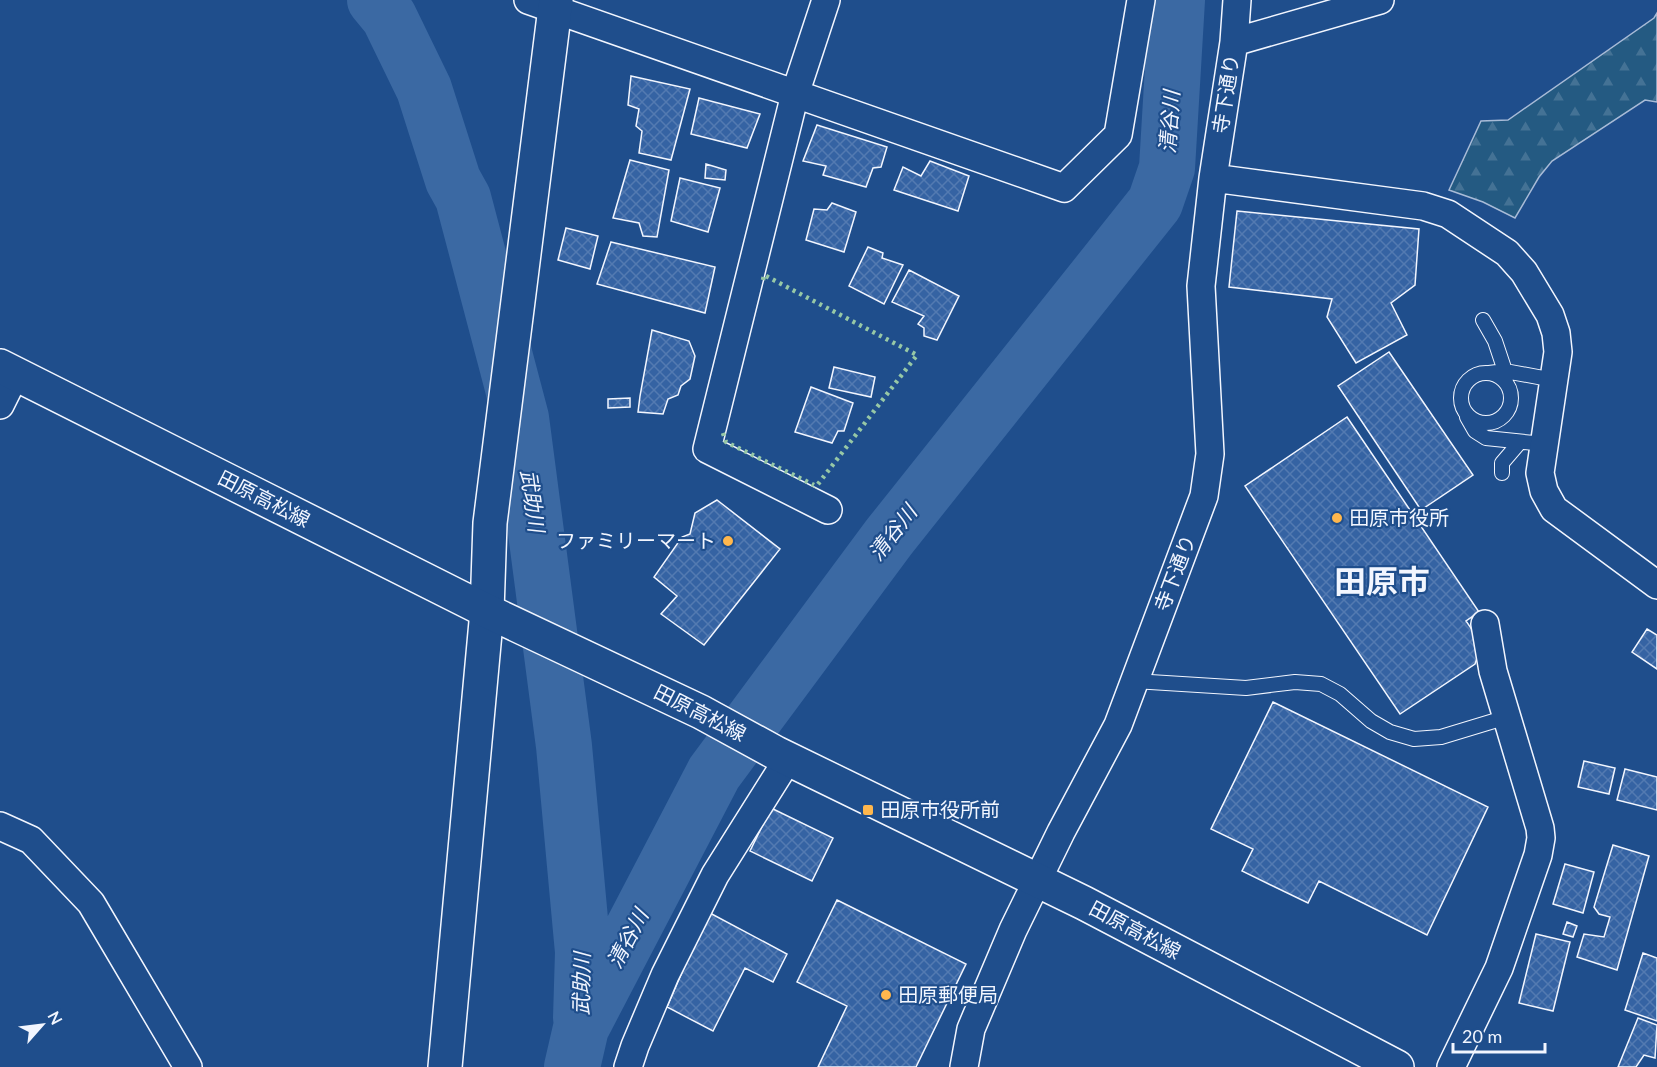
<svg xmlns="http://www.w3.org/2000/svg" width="1657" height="1067" viewBox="0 0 1657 1067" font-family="Lato,'Noto Sans JP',sans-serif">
	<defs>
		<pattern id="forest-firs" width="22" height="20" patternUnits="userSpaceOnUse" patternTransform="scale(1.5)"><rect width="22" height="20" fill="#245a82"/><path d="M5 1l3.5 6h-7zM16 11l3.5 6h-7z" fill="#447295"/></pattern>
		<pattern id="building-cross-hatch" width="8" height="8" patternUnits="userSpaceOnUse" patternTransform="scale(1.5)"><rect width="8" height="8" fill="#3563a3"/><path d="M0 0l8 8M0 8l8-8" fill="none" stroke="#537ab1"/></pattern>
	</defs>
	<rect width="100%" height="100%" fill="#1f4e8c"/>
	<path fill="url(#forest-firs)" stroke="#a8bbd7" stroke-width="1.5" d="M1657,13V102L1645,100L1552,161L1539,177L1515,218L1483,202L1449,190L1481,121L1508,120L1654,18Z"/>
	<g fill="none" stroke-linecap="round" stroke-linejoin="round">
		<path stroke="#3b69a3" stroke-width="56" d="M375,0L389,17L424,89L453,180L463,198L521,418L564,746L583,952L581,1018
			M572,1067L581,1028L714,773L889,537L1155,203L1167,168L1177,0"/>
	</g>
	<path fill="url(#building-cross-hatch)" stroke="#f2f6ff" stroke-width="1.5" d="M631,76L690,89L671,160L639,153L642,131L636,126L639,109L628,105Z
		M699,98L760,114L747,148L691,134Z
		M817,125L887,147L881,167L873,168L866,187L823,175L826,166L803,161Z
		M630,160L669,170L657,237L643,236L639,223L613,218Z
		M930,161L969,176L958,211L894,190L903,167L921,176Z
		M706,164L726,170L725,180L705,178Z
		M680,178L720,188L708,232L671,221Z
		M832,203L856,212L844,252L806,240L814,209L827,210Z
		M1237,211L1419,229L1415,285L1391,303L1407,335L1356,363L1327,317L1332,299L1229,287Z
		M566,228L598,236L590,269L558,260Z
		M611,242L715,267L705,313L597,284Z
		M868,247L883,253L882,258L903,265L884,304L849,286Z
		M909,270L959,296L937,340L924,336V328L918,324L924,316L892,302Z
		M652,330L689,341L695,356L690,379L681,386L678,395L668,399L663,414L638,412L640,396Z
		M1389,352L1473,475L1421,510L1338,386Z
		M834,367L875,377L871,397L829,388Z
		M811,387L853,403L844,431H838L832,443L795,432Z
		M630,398V407L608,408V399Z
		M1347,417L1479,612L1466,621L1482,644L1475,664L1400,714L1245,486Z
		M717,500L780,549L704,645L661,614L677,596L654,577L682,537L690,534L695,513Z
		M1647,629L1657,635V669L1632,652Z
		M1273,702L1488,807L1427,935L1319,881L1308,903L1242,871L1253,849L1211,829Z
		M1584,761L1615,768L1609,794L1578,787Z
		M1625,769L1657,777V810L1617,800Z
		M771,808L833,838L812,881L750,851Z
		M1613,845L1649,856L1617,970L1577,957L1584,934L1604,937L1610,917L1599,914L1594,907Z
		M1565,864L1594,872L1583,913L1553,904Z
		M837,900L966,964L916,1067H818L847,1006L797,982Z
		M708,912L787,954L773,982L745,968L713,1031L667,1007Z
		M1567,922L1577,926L1573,937L1563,934Z
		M1536,934L1570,942L1553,1011L1519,1003Z
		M1643,953L1657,958V1021L1625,1010Z
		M1638,1018L1657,1025L1655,1058L1644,1055L1636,1067H1618Z"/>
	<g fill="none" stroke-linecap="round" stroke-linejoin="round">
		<g stroke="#f2f6ff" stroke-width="16">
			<path id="lane" d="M1483,320L1495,341L1505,371
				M1461 398a25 25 0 1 1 50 0a25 25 0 1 1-50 0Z
				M1489,373L1505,371L1554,380
				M1467,417L1475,431L1486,438L1544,444
				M1502,473V463L1520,442
				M1134,681L1246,688L1295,682L1321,684L1340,694L1371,721L1390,732L1414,739L1441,737L1507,717"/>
		</g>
		<g stroke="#f2f6ff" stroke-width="30">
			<path id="street" d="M528,0L1064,188L1118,135L1141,0
				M826,0L795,94L707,449L828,510
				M1234,42L1380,0
				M1213,178L1423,206L1448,214L1507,253L1524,272L1550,315L1556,333L1558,352L1540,473L1544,491L1554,509L1657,585
				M0,405L16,373
				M0,826L31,840L91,903L188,1067
				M628,1067L635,1046L665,975L715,875L788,759
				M964,1067L971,1029L1013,930L1061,832L1118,725L1204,496L1210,454L1201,286L1213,178L1234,42L1237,0
				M1451,1067L1499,968L1538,855L1541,838L1540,828L1493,671L1485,624"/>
		</g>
		<g stroke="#f2f6ff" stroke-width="36">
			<path id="secondary" d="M445,1067L487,611L490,523L556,0"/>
		</g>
		<g stroke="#f2f6ff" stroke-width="36">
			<path id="primary" d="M0,366L487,611L701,712L776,753L1084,903L1397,1067"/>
		</g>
		<use href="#lane" stroke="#1f4e8c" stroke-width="14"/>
		<use href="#street" stroke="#1f4e8c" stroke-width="27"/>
		<use href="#secondary" stroke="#1f4e8c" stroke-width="33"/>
		<use href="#primary" stroke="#1f4e8c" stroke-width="33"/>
		<path stroke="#97c8a6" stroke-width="4.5" stroke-dasharray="3 4.5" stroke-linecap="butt" d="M763,280L764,275L917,355L815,488
			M723,433L726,442L814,485"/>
	</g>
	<g fill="#ffb74d" stroke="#1f4e8c" stroke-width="2">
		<circle cx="1337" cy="518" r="6"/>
		<circle cx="728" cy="541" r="6"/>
		<rect x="862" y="804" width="12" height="12" rx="3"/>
		<circle cx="886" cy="995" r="6"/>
	</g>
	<g text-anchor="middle" stroke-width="4.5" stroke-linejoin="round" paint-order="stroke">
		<g font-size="20" fill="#f2f6ff" stroke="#1f4e8c">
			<text transform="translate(1226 94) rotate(-81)" y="7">寺下通り</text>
			<text transform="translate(264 499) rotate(27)" y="7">田原高松線</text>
			<text transform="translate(1175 573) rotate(-69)" y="7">寺下通り</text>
			<text transform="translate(700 713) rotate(27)" y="7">田原高松線</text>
			<text transform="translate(1135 930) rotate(28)" y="7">田原高松線</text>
		</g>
		<g font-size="20" fill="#f2f6ff" stroke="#1f4e8c" text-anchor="start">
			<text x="1349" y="525">田原市役所</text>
			<text x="716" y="548" text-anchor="end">ファミリーマート</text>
			<text x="880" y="817">田原市役所前</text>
			<text x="898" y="1002">田原郵便局</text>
		</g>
		<g font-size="21" font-style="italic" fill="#f2f6ff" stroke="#1f4e8c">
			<text transform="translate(1170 122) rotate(-86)" y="7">清谷川</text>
			<text transform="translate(532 501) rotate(82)" y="7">武助川</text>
			<text transform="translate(893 533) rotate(-52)" y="7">清谷川</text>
			<text transform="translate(628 939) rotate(-62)" y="7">清谷川</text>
			<text transform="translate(582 984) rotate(-89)" y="7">武助川</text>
		</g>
		<g font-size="32" font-weight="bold" fill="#f2f6ff" stroke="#1f4e8c">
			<text x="1382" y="593">田原市</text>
		</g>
	</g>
	<g transform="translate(42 1025) rotate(62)" stroke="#1f4e8c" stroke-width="4.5" paint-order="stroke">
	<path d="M0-4.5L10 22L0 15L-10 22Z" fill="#f2f6ff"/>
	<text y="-9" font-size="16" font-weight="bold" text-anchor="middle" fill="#f2f6ff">N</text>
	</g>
	<path d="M1453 1043v9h92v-9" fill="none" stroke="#f2f6ff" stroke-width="3"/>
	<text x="1462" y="1043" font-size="18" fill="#f2f6ff" stroke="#1f4e8c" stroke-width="4.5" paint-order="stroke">20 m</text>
</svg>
